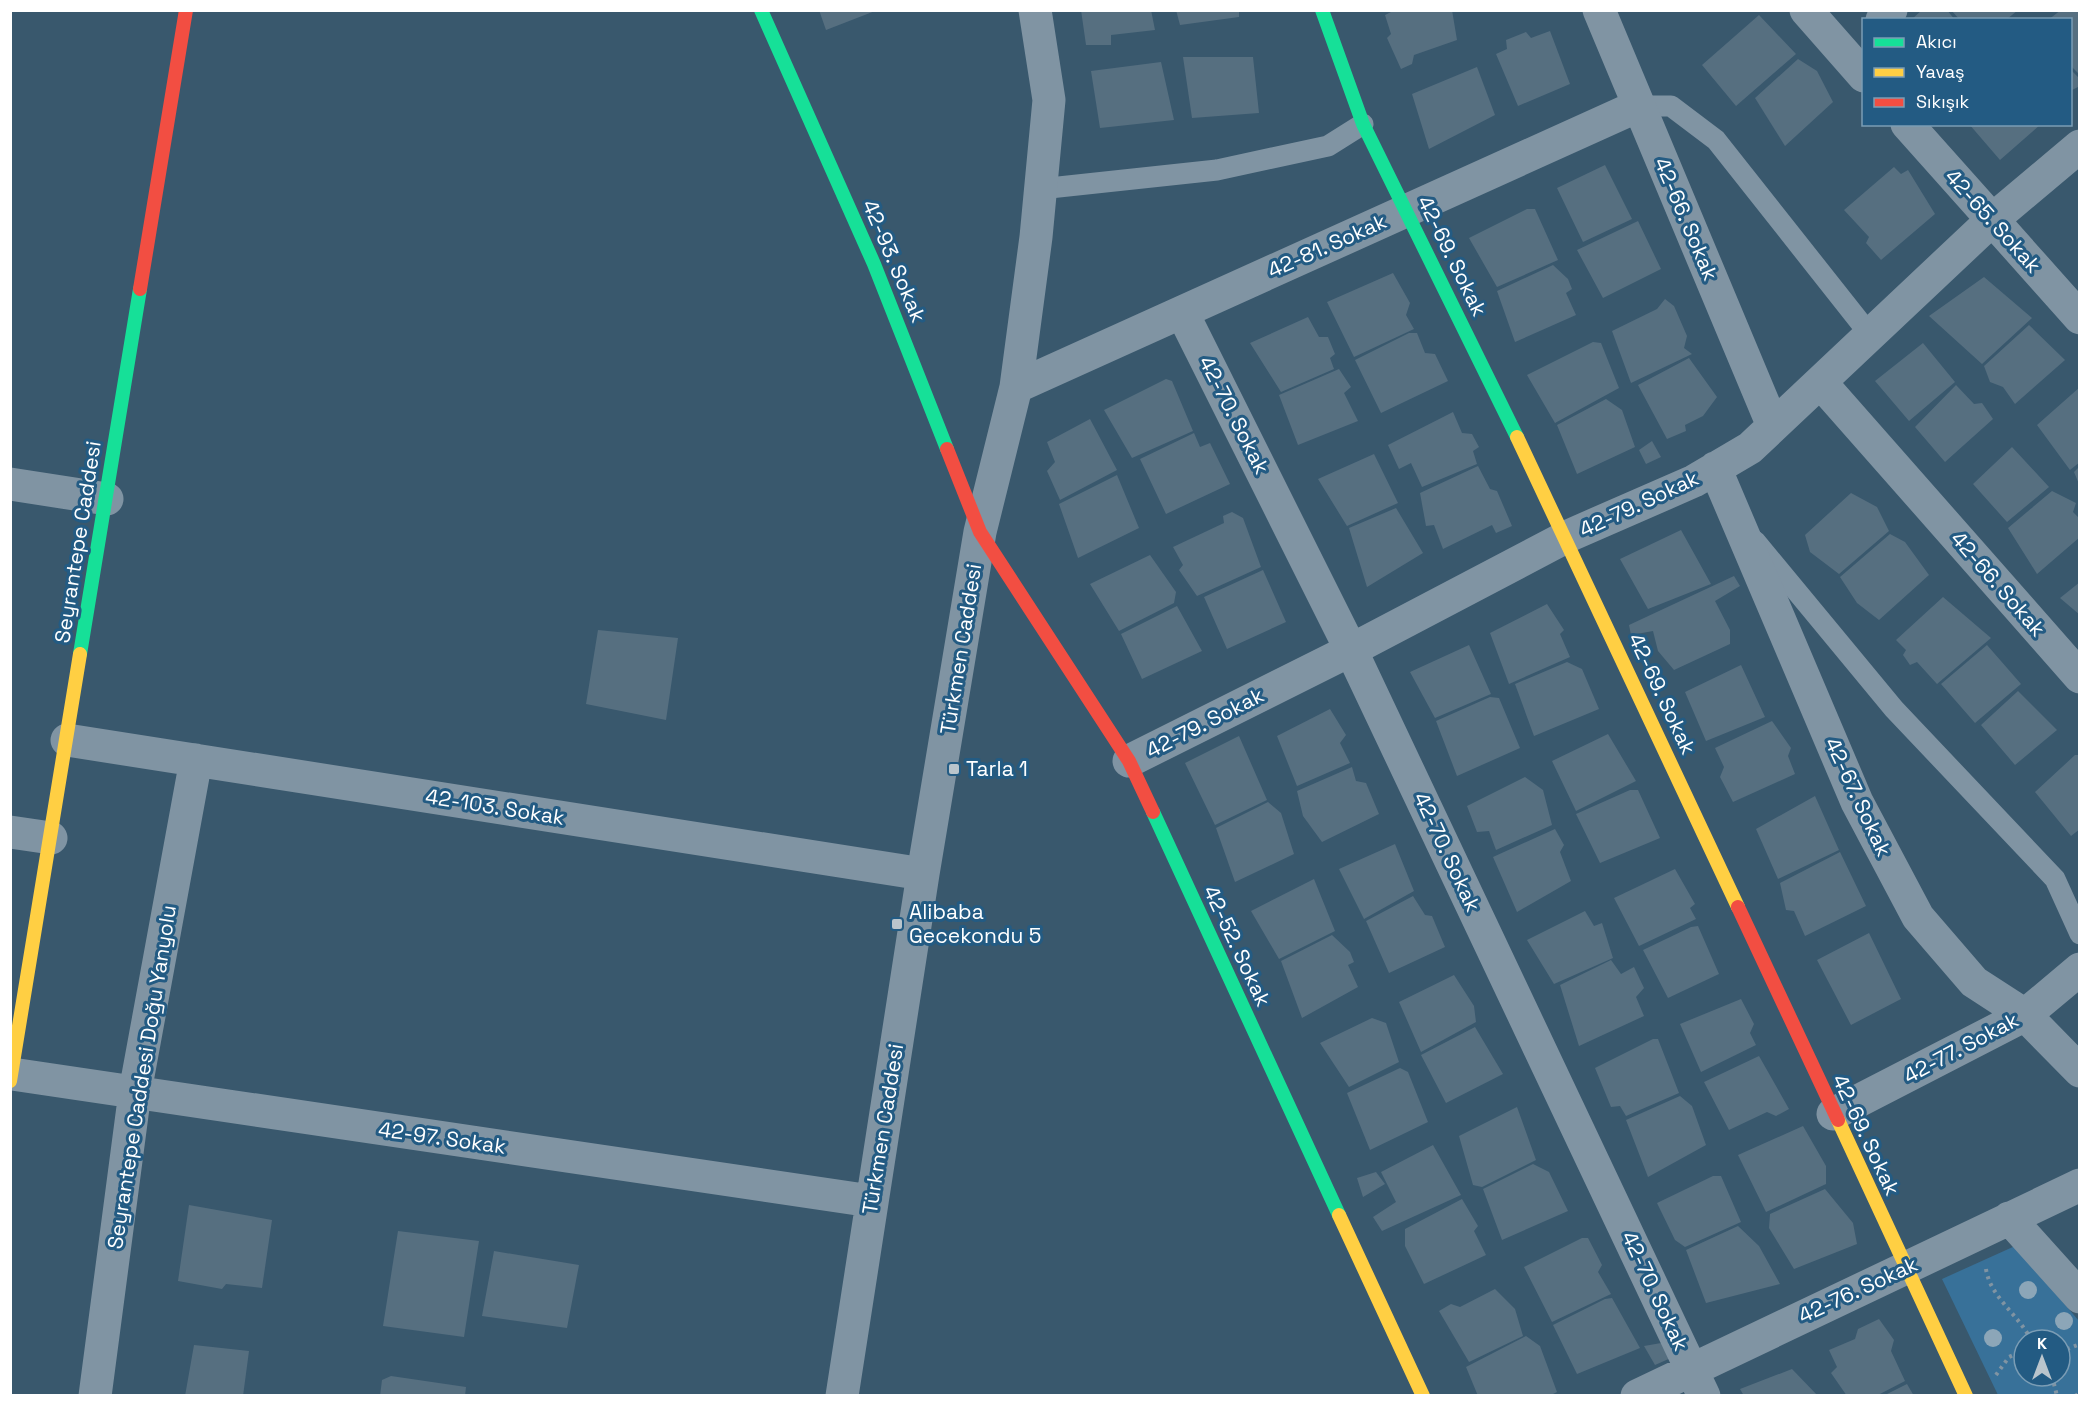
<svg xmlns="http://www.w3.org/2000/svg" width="2090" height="1406" viewBox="0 0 2090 1406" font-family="'Space Grotesk',sans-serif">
	<rect width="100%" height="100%" fill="#39586d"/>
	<path fill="#387199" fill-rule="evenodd" d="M2015,1246L2079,1321V1395H1998L1942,1279ZM2024,1340H2060V1376H2024Z"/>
	<path fill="#566f80" d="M819,10H875V11L826,30Z
		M1081,10H1151L1155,30L1111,35V45H1086Z
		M1176,10H1239V17L1180,25Z
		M1395,10H1452L1457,40L1414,55L1412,64L1401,69L1387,38L1391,34L1385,15Z
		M1922,10H1947L1955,20H1911Z
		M1951,10H2018L2006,20H1960Z
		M2061,10H2080V75L2070,65V20H2048Z
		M1759,15L1796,54L1736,106L1702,65Z
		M1550,31L1570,84L1518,106L1496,54L1507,49L1506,40L1526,32L1531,38Z
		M1183,57H1253L1259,113L1192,118Z
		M1798,59L1817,71L1833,102L1785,146L1755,98Z
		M1161,62L1174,120L1100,128L1091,71Z
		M1477,67L1495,115L1429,149L1412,94Z
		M2070,69L2080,79V86L2070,91Z
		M1969,124H2041L2000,160Z
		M1605,165L1632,219L1583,242L1557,188Z
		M1894,167L1901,174L1908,170L1935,214L1881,260L1866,243L1869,237L1844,210Z
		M1527,209H1535L1558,260L1497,287L1469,238Z
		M1638,221L1661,269L1603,298L1577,250Z
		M1553,265L1568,279L1572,289L1566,293L1576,315L1515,342L1497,291Z
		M1393,273L1410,303L1406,315L1414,329L1354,357L1327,302Z
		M1984,277L2032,318L1982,364L1929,316Z
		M1665,299L1674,306L1687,336L1684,348L1692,354L1631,383L1612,331L1657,309Z
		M1308,317L1319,337H1328L1335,354L1330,358L1334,369L1281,392L1250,343Z
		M2029,325L2065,360L2015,404L2003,387L1990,382L1984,366Z
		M1409,333H1417L1425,353L1435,354L1448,381L1381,413L1355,360Z
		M1593,342L1601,343L1619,388L1555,423L1527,375Z
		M1923,343L1955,382L1909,421L1875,381Z
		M1689,358L1717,397L1703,416L1685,425L1686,431L1667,439L1638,385Z
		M1339,369L1351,387L1344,393L1358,421L1298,445L1279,395Z
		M1166,379L1172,381L1193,431L1132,458L1104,410Z
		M1956,385L1974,404L1982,403L1993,419L1945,462L1915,427Z
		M2080,387V462L2070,470L2037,425Z
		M1606,399L1622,410L1635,447L1577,474L1557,425Z
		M1453,412L1462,433L1472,434L1479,447L1473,451L1477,464L1422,487L1411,463L1399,469L1388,445Z
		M1090,419L1117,470L1060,500L1047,471L1055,462L1047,442Z
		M1194,433L1200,447L1210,443L1230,484L1166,514L1140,459Z
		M1652,441L1661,457L1646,464L1639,450Z
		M2012,447L2049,487L2007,522L1973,484Z
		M1374,454L1398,503L1347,526L1318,479Z
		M1478,466L1490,489L1497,491L1512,526L1496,533L1492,525L1443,549L1434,525L1426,526L1420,493Z
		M2079,467V484L2074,472Z
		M1117,475L1139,528L1078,558L1059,504Z
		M2052,491L2076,503L2073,512L2080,519V537L2037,574L2008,528Z
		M1851,493L1877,507L1889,531L1839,574L1810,552L1805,535Z
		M1396,508L1423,553L1367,587L1349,528Z
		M1232,512L1243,518L1261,567L1197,596L1179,570L1183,565L1173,547L1224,523L1223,516Z
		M1681,530L1711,584L1648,609L1620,559Z
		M1890,534L1905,542L1929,575L1879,620L1857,603L1840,577Z
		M1150,555L1176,592L1174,603L1119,631L1090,584Z
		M1263,570L1286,622L1227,649L1204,597Z
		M1734,576L1740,586L1715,601L1730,630V644L1674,670L1658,651L1653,631L1631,635L1629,625Z
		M2080,582V615L2060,598Z
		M1943,597L1991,638L1937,684L1917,662L1910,665L1903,655L1906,650L1896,640Z
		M1547,604L1564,630L1560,634L1570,657L1509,684L1490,633Z
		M1177,606L1202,651L1142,679L1121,634Z
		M598,630L678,638L666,720L586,704Z
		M1469,645L1491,694L1435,718L1410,672Z
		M1987,645L2021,684L1975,723L1941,684Z
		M1567,662L1582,669L1599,709L1534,736L1515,684Z
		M1741,665L1765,717L1706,741L1685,692Z
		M2018,691L2057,730L2015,765L1981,725Z
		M1490,697L1499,698L1520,748L1457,776L1436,721Z
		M1330,709L1346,735L1340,743L1350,763L1297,786L1277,736Z
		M1772,721L1791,748L1788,756L1795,774L1733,802L1720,777L1724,767L1715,748Z
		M1608,734L1636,781L1576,811L1552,761Z
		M1239,736L1267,800L1215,825L1185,763Z
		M2075,755H2080V829L2071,836L2035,792Z
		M1352,767L1356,781L1366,783L1379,814L1322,842L1303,816L1297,791Z
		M1525,777L1543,790L1552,825L1496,850L1489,831L1477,832L1467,806Z
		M1630,790H1638L1660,838L1600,863L1576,814Z
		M1815,796L1839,850L1778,879L1756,829Z
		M1268,802L1281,813L1294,854L1235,882L1216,828Z
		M1555,829L1564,845L1560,852L1571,881L1517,912L1493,857Z
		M1395,844L1414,891L1364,919L1339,869Z
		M1840,852L1866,906L1805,936L1794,911L1786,910L1780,883Z
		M1675,869L1695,904L1690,908L1696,919L1639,946L1614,898Z
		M1314,879L1335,931L1279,959L1251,911Z
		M1413,896L1425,915L1432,916L1445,947L1389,973L1366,921Z
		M1585,911L1594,926L1602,923L1613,958L1554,984L1527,940Z
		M1698,926L1719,974L1668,998L1643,950L1691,927Z
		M1869,933L1901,999L1851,1025L1817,960Z
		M1332,935L1350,952L1354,962L1348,965L1358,987L1302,1018L1281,961Z
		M1611,960L1621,974L1634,967L1644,988L1636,997L1644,1016L1579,1046L1560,985Z
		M1454,975L1474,1006L1476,1022L1421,1052L1399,1002Z
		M1741,999L1754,1024L1750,1033L1756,1045L1701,1072L1680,1024Z
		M1372,1018L1386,1023L1399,1062L1349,1087L1320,1043Z
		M1475,1027L1503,1074L1446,1103L1421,1055Z
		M1653,1039H1658L1679,1093L1626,1116L1620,1106L1611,1107L1595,1068Z
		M1759,1056L1789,1109L1776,1116L1767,1112L1729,1130L1704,1082Z
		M1400,1068L1408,1072L1428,1122L1370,1150L1347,1093Z
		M1680,1096L1692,1106L1706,1145L1648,1177L1626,1120Z
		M1517,1107L1536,1160L1482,1187L1473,1185L1459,1136Z
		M1803,1126L1826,1166V1184L1766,1212L1738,1155Z
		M1433,1145L1461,1195L1382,1231L1373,1217L1396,1202L1381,1172Z
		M1533,1164L1549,1172L1568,1211L1502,1240L1483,1189Z
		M1376,1172L1385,1184L1363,1197L1357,1178Z
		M1713,1176H1721L1741,1222L1685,1247L1675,1240L1657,1203Z
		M1825,1189L1853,1223L1857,1244L1794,1269L1769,1228L1770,1214Z
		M1462,1199L1478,1226L1474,1231L1486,1255L1424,1284L1405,1246V1229Z
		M189,1205L272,1220L262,1288L226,1284L222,1289L178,1281Z
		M1738,1226L1759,1246L1780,1284L1706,1303L1686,1250Z
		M398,1231L479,1241L464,1337L383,1326Z
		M1582,1238H1588L1602,1265L1598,1272L1611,1294L1552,1322L1524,1267Z
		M494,1251L579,1265L567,1328L482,1316Z
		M1495,1289L1515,1309L1523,1336L1469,1362L1439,1311L1451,1304L1460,1307Z
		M1612,1298L1640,1348L1577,1374L1553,1325L1605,1299Z
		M1879,1319L1894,1340L1891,1351L1905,1381L1876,1396H1847L1831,1373L1837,1367L1829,1350L1855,1339L1858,1329Z
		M1526,1336L1540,1346L1557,1392L1549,1396H1478L1466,1367Z
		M1667,1342L1673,1357L1655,1365L1644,1346Z
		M194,1345L249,1351L243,1396H185Z
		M1792,1369L1818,1396H1744L1740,1389Z
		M391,1376L466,1387L465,1396H380L382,1380Z
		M1907,1384L1914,1396H1883Z"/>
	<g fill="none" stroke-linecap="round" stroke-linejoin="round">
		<path stroke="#8094a3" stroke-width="4" stroke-dasharray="3 4.5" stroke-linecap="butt" d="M1986,1269C1990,1297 2019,1315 2031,1340
			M2060,1352L2080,1344
			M1996,1375L2009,1357L2024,1350
			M2052,1376L2057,1396
			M2075,1396L2080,1393"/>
		<path stroke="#8094a3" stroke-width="21" d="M1638,106H1671L1716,140L1871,336
			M1040,189L1217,170L1328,146L1363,124
			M1755,541L1894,709L2055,879L2080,934"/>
		<path stroke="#8094a3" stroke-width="33" d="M1599,10L1773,426
			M1806,10L1864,76
			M1882,20L1891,10
			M1907,124L2080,318
			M1182,312L1351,650L1704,1396
			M1821,383L2080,677
			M1016,387L1638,106
			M1715,468L1857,802L1918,917L1974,982L2025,1015L2080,1071
			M10,484L107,499
			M67,740L923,874
			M1129,761L1351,650L1566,537L1694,481L1750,448L1992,220L2080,146
			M10,832L51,838
			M12,1074L871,1201
			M1833,1114L2025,1015L2080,969
			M2009,1218L2080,1297
			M95,1396L135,1092L196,760
			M842,1396L923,874L980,532L1016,387L1036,237L1049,100L1035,10
			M1637,1396L2080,1185"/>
		<path stroke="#16e098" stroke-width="14" d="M761,10L874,264L947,449
			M1322,10L1363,124L1517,437
			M80,654L140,289
			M1153,812L1339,1215"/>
		<path stroke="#ffcf43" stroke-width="14" d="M1517,437L1738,907
			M10,1081L80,654
			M1838,1120L1966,1396
			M1339,1215L1423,1396"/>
		<path stroke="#f24e42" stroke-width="14" d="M140,289L186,10
			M947,449L980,532L1129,761L1153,812
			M1738,907L1838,1120"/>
	</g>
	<g fill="#8ca6b8">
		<circle cx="2028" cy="1290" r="9"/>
		<circle cx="2064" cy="1321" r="9"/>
		<circle cx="1993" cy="1338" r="9"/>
	</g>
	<g fill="#bac5cc" stroke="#235b83" stroke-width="2">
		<rect x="948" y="763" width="12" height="12" rx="3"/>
		<rect x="891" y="918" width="12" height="12" rx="3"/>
	</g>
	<g text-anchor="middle" stroke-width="6" stroke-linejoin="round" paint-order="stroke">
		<g font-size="21" fill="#fff" stroke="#235b83">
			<text transform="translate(1686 219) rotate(67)" y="7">42-66. Sokak</text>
			<text transform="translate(1993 221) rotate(48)" y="7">42-65. Sokak</text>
			<text transform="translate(1327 246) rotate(-24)" y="7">42-81. Sokak</text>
			<text transform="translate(1452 256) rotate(64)" y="7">42-69. Sokak</text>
			<text transform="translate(894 261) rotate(67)" y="7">42-93. Sokak</text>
			<text transform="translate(1234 415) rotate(63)" y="7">42-70. Sokak</text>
			<text transform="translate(1639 504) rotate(-25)" y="7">42-79. Sokak</text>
			<text transform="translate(78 542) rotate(-81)" y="7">Seyrantepe Caddesi</text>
			<text transform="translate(1998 584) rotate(49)" y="7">42-66. Sokak</text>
			<text transform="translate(961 649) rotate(-81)" y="7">Türkmen Caddesi</text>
			<text transform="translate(1662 694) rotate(65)" y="7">42-69. Sokak</text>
			<text transform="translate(1205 723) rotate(-27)" y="7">42-79. Sokak</text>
			<text transform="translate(1858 797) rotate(65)" y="7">42-67. Sokak</text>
			<text transform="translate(495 807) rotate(9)" y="7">42-103. Sokak</text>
			<text transform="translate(1447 852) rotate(65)" y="7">42-70. Sokak</text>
			<text transform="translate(1237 946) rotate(65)" y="7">42-52. Sokak</text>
			<text transform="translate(1961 1048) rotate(-28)" y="7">42-77. Sokak</text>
			<text transform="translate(142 1077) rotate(-81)" y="7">Seyrantepe Caddesi Doğu Yanyolu</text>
			<text transform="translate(883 1129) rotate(-81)" y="7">Türkmen Caddesi</text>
			<text transform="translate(1866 1135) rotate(65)" y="7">42-69. Sokak</text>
			<text transform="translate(442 1138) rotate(8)" y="7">42-97. Sokak</text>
			<text transform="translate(1858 1290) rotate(-25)" y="7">42-76. Sokak</text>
			<text transform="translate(1655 1291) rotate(65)" y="7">42-70. Sokak</text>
		</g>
		<g font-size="21" fill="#fff" stroke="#235b83" text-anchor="start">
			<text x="966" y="776">Tarla 1</text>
			<text x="909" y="919">Alibaba<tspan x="909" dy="24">Gecekondu 5</tspan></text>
		</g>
	</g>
	<rect width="2090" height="1406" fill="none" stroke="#ffffff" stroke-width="24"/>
	<rect x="1862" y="18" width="210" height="108" fill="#235b83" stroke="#7b9db5" stroke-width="1.5"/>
	<rect x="1874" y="38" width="30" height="9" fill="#16e098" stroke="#7b9db5" stroke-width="1.5"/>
	<text x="1916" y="48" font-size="18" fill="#ffffff">Akıcı</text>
	<rect x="1874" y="68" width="30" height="9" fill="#ffcf43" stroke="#7b9db5" stroke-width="1.5"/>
	<text x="1916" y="78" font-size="18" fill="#ffffff">Yavaş</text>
	<rect x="1874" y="98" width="30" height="9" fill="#f24e42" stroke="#7b9db5" stroke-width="1.5"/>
	<text x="1916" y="108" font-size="18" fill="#ffffff">Sıkışık</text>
	<g transform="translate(2042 1358)"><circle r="28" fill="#235b83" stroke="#7b9db5" stroke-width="1.5"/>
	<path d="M0-4.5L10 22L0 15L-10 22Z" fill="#bac5cc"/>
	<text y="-9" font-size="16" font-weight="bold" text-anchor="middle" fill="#ffffff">K</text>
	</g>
</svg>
